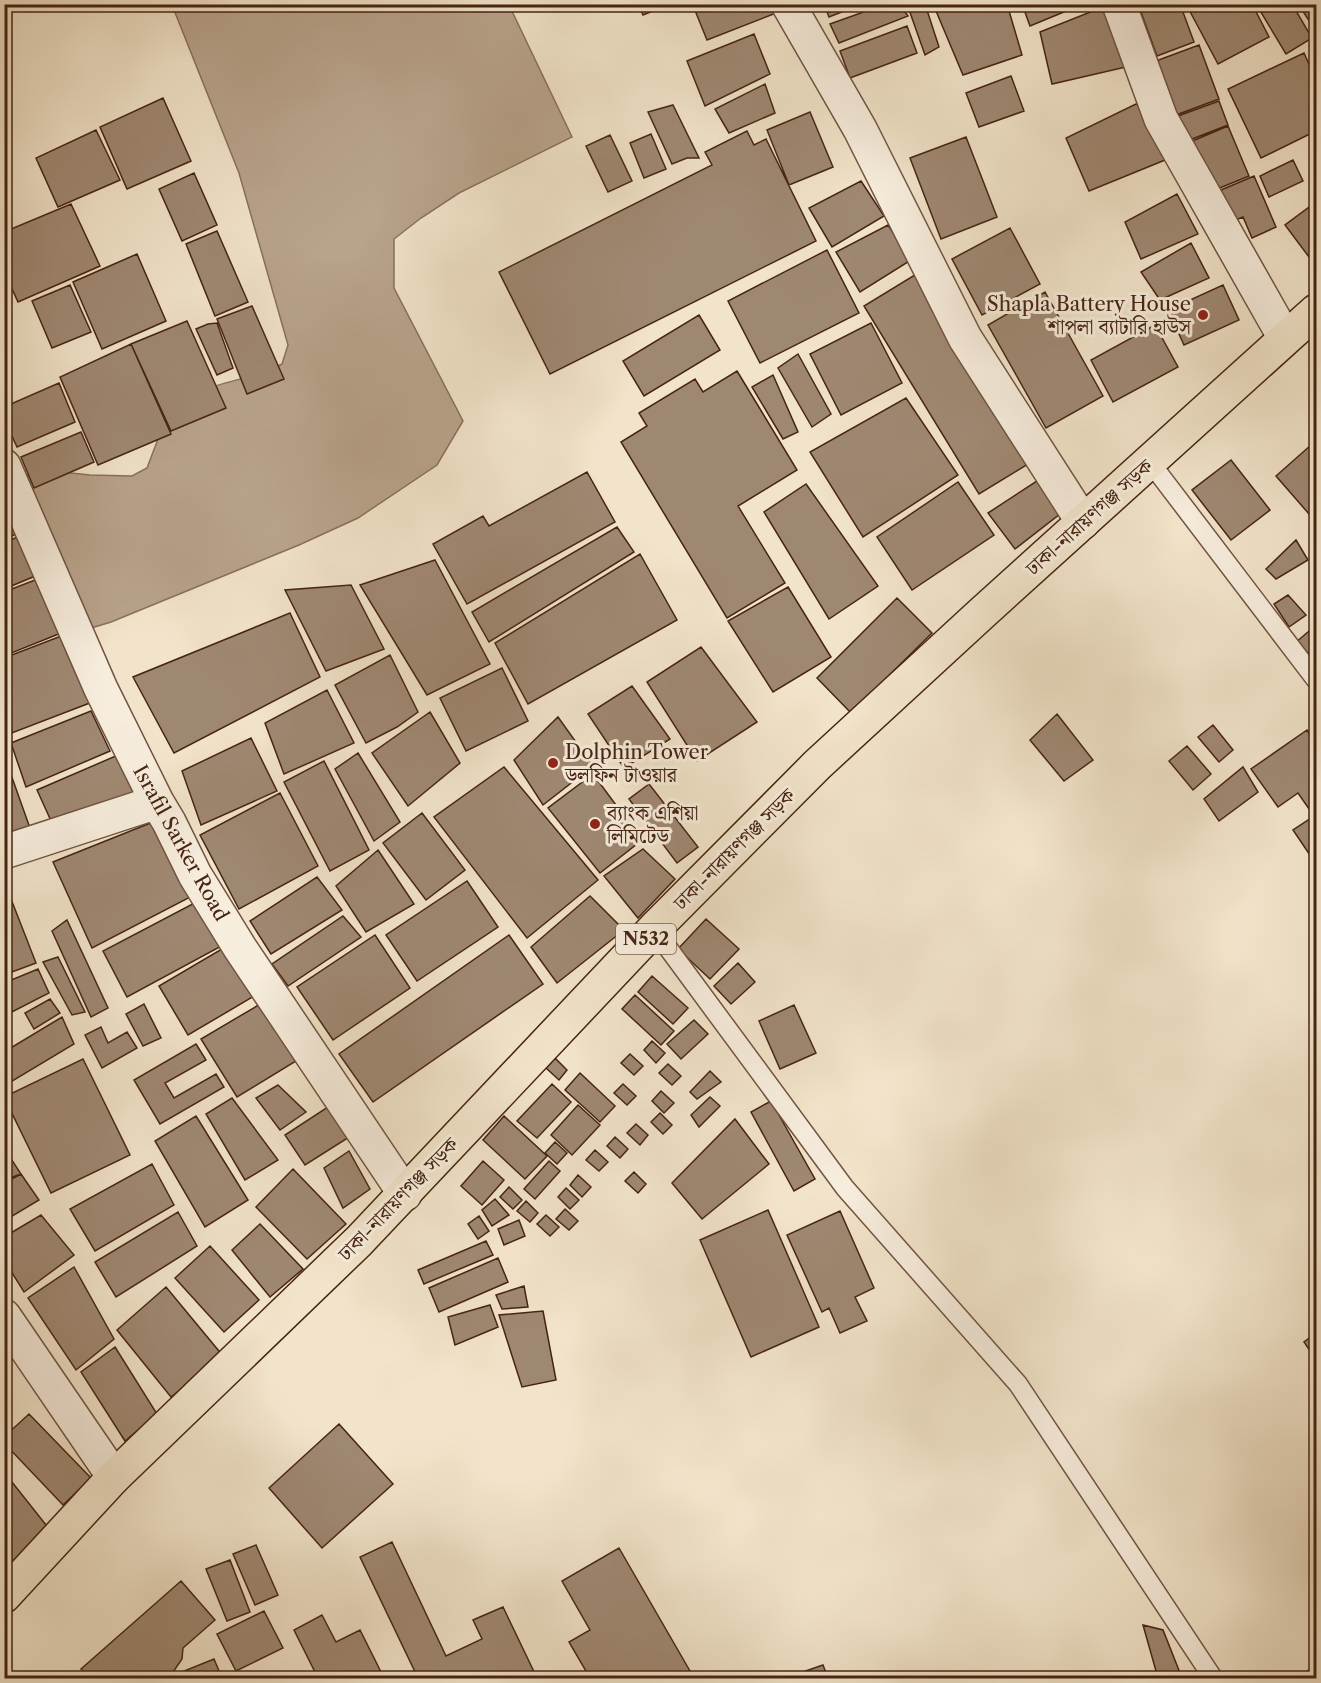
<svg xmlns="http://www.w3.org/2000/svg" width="1321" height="1683" viewBox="0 0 1321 1683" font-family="'Libre Caslon Text','Noto Serif Bengali',serif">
	<rect width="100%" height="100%" fill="#f2e4ca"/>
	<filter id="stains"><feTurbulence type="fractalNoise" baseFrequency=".00333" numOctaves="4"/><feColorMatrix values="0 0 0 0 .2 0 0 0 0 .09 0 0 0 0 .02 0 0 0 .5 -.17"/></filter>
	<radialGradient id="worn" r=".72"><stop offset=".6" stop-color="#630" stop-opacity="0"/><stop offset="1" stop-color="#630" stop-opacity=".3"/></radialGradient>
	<path fill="#b8a38b" stroke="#8a705b" stroke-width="1.5" d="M172,5H509L572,137L459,193L421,218L394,239V288L463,421L437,465L358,518L299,545L111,622L91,628L21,483L33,469L90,475L132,476L147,468L158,439L157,416C187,384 244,384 282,364L288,345L239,173Z"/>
	<path fill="#9f8872" stroke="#462412" stroke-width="1.5" d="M638,4H670L643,15Z
		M704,4H772L776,13L707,40L694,8Z
		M824,4H862L829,17Z
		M886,4H899L908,16L839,43L830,24Z
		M907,4H925L939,47L925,55Z
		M954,4H1007L1022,55L963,75L936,11Z
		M1022,4H1069L1071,9L1030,26Z
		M1138,4H1180L1194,42L1157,56Z
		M1186,4H1252L1269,37L1218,64Z
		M1256,4H1292L1312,38L1286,54Z
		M1298,4H1316V31Z
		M1103,7L1126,67L1052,84L1040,32Z
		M907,26L917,53L850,78L840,51Z
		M754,34L770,74L705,106L687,61Z
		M1199,45L1219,99L1176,115L1156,61Z
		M1304,53L1316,80V131L1261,158L1228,89Z
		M1011,76L1024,111L979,127L966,93Z
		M765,84L775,113L729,133L715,109Z
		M163,98L191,161L127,189L100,127Z
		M1219,101L1228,125L1187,141L1178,116Z
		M1138,103L1165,160L1089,191L1066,138Z
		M673,105L699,158H687L672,164L648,112Z
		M810,112L833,167L789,185L767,130Z
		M1228,126L1249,176L1210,192L1190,142Z
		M96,130L120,180L58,207L36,158Z
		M747,131L754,145L766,139L816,241L550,374L499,272L712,165L705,152Z
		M651,134L666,169L644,178L630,143Z
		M610,135L632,181L608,192L586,146Z
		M966,137L997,217L941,239L910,158Z
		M1293,160L1303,181L1269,197L1260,176Z
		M194,173L217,225L182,241L159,189Z
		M1254,176L1276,227L1252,238L1243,217L1228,223L1214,193Z
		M861,181L884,216L832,247L809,208Z
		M1177,194L1198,234L1141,259L1125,222Z
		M1316,202V258L1312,261L1285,225Z
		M71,204L100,266L18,302L4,271V232Z
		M888,225L911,260L860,292L836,252Z
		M1010,228L1040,284L982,315L952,259Z
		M217,231L248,302L215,316L186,244Z
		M1191,243L1209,278L1160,300L1141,272Z
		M827,250L859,313L760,363L728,301Z
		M137,254L166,321L102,349L73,282Z
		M918,273L1033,461L979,494L864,306Z
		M70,285L91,332L52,348L32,301Z
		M1223,285L1239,320L1184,345L1168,310Z
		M1045,292L1103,396L1046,428L988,325Z
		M252,306L284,379L247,394L217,319Z
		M699,315L720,350L644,396L623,361Z
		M187,321L226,408L171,431L131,344Z
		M217,323L233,368L217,375L196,329L208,324Z
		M871,323L902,383L841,415L810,354Z
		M1155,325L1178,367L1113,402L1091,360Z
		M131,344L171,434L98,465L60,377Z
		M798,354L831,414L812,427L778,368Z
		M737,371L797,470L738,506L785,583L727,618L621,442L647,426L639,413L695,379L703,392Z
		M773,375L798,432L783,439L752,387Z
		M59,383L75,422L17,447L4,419V407Z
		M906,398L958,475L863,537L810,452Z
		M81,432L94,462L34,488L21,457Z
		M1311,445L1316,452V522L1276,476Z
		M1231,460L1270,510L1231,540L1192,490Z
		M587,472L615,522L467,604L433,544L483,516L489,526Z
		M1040,479L1069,507L1015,549L988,513Z
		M958,482L994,535L912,590L877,537Z
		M806,484L878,586L829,619L764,512Z
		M4,501L19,533L4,539Z
		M617,527L634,552L489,642L472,612Z
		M24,534L40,574L4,589V543Z
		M1296,540L1308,560L1276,579L1266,569Z
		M640,554L677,620L528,704L495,643Z
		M435,560L490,664L427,695L360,585Z
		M43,577L66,631L4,656V592Z
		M351,585L384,649L326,671L285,590Z
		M788,587L831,657L773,692L728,621Z
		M1288,595L1306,615L1289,627L1274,604Z
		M897,598L932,633L851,713L817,678Z
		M290,613L320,677L174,753L133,677Z
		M1315,626L1316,627V668L1295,643Z
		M69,633L95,701L4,736V658Z
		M701,647L757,722L697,761L647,682Z
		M390,655L418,712L397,727L366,743L335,685Z
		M502,668L528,721L466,751L440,698Z
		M632,686L670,739L624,768L588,714Z
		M327,690L354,743L284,774L265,723Z
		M91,711L110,751L26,787L11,743Z
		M430,712L460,763L408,806L372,753Z
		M1057,714L1093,760L1064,781L1030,740Z
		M558,717L593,766L543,805L514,760Z
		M1213,725L1233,750L1219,762L1198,737Z
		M1307,730L1316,744V864L1293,830L1314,816L1298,793L1278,807L1251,769Z
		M251,738L277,791L201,825L182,771Z
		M1187,746L1211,774L1193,790L1169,761Z
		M125,752L147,796L57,834L37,790Z
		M358,753L400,822L374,841L335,769Z
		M4,755L30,828L4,839Z
		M324,761L369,850L330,871L284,782Z
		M504,767L598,880L527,938L434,817Z
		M1243,767L1258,792L1219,821L1204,799Z
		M593,774L642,840L600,873L548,808Z
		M649,784L698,847L677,863L629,799Z
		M280,793L318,866L239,909L200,835Z
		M422,813L465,870L426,900L383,843Z
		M163,818L198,893L92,948L53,862Z
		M643,849L675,879L638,918L604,876Z
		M378,850L414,904L366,932L336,886Z
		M317,877L342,910L271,954L250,921Z
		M4,881L36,963L4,975Z
		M467,881L498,927L417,981L386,935Z
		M590,896L624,930L557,983L531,947Z
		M204,898L227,943L127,997L103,951Z
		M343,916L361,937L288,986L272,964Z
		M706,919L739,949L710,979L678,949Z
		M67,920L108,1008L91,1017L52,931Z
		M375,935L410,988L333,1040L297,987Z
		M509,935L543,984L373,1102L339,1054Z
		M232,943L261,992L188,1035L159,986Z
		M58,957L85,1012L72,1015L43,962Z
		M738,963L755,982L731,1004L714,986Z
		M38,969L49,993L4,1016V983Z
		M652,976L688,1008L673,1024L638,992Z
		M635,995L674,1031L661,1045L622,1009Z
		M50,999L60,1013L34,1029L25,1013Z
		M262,1003L296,1061L237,1097L201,1039Z
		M144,1004L161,1038L143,1046L126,1014Z
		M794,1005L816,1053L780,1069L759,1021Z
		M62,1017L74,1044L4,1086V1052Z
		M694,1020L708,1034L681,1059L667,1044Z
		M101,1027L108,1043L127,1032L137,1048L102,1068L85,1035Z
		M652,1041L665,1053L656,1063L644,1050Z
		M196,1044L206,1060L165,1083L174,1098L216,1074L224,1087L160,1124L134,1080Z
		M630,1054L643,1066L634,1075L621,1063Z
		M555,1058L567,1070L559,1080L546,1068Z
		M83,1059L130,1155L51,1193L4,1097Z
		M668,1064L681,1076L672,1085L659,1073Z
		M710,1071L721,1082L697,1099L690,1092Z
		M580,1073L615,1106L600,1122L565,1090Z
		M552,1084L571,1102L537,1138L517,1121Z
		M623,1084L636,1096L627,1105L614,1093Z
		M278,1085L306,1112L280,1130L256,1098Z
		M661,1091L674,1103L664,1113L652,1101Z
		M710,1097L720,1106L699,1127L691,1115Z
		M232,1098L278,1160L245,1180L206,1114Z
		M771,1101L815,1179L794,1191L751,1112Z
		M334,1103L354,1134L305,1165L285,1135Z
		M578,1105L600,1125L572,1155L551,1135Z
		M660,1113L672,1125L663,1134L651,1122Z
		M196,1116L248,1200L205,1227L155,1141Z
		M504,1116L547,1156L525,1179L483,1140Z
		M735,1119L769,1164L702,1219L672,1183Z
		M636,1124L648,1135L640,1145L627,1133Z
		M615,1137L628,1149L620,1158L607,1146Z
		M555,1142L567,1153L557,1164L545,1153Z
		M4,1148L21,1174L4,1180Z
		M595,1150L608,1162L599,1171L586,1160Z
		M349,1151L370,1189L343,1208L324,1168Z
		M483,1161L504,1180L482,1205L461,1186Z
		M549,1161L560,1171L535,1199L524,1189Z
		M152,1164L174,1205L95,1251L70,1209Z
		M293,1169L346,1224L307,1259L256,1207Z
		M634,1172L646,1184L638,1193L625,1181Z
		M21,1174L39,1200L4,1221V1183Z
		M578,1175L591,1187L582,1197L570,1185Z
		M509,1187L522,1200L513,1209L500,1197Z
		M566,1188L579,1200L570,1209L558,1197Z
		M495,1199L509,1215L492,1226L482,1210Z
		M526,1201L538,1213L530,1222L517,1211Z
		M565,1209L578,1221L569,1230L556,1219Z
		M768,1210L819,1327L751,1357L700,1240Z
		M840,1211L874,1288L855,1297L867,1321L840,1333L829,1308L822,1312L787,1235Z
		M178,1212L197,1246L116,1297L95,1262Z
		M41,1215L74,1255L24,1292L4,1260V1237Z
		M546,1215L559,1227L550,1236L537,1224Z
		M479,1216L489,1231L478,1239L468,1224Z
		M519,1220L525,1236L504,1245L498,1229Z
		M260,1224L303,1269L270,1297L232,1250Z
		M486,1241L493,1255L424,1284L418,1270Z
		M210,1246L259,1300L224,1332L175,1278Z
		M498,1258L508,1282L439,1312L429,1288Z
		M74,1267L114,1339L76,1370L28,1298Z
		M524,1286L528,1307L502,1309L496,1295Z
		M166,1287L223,1356L171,1397L117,1330Z
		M490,1305L498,1327L455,1345L448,1317Z
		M543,1311L556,1380L522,1387L499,1315Z
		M1316,1333V1360L1304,1342Z
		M115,1347L157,1414L125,1441L81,1372Z
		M29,1414L91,1478L63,1505L4,1443V1437Z
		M339,1424L393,1484L322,1548L269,1488Z
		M4,1472L50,1530L4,1572Z
		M392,1542L446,1656L482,1639L473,1620L503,1607L537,1678H499L496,1673L485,1678H418L360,1557Z
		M256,1545L278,1595L255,1605L233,1554Z
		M619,1548L694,1678H590L569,1642L590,1630L562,1581Z
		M230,1560L250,1612L227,1621L206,1569Z
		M181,1581L215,1620L183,1648L182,1659L169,1678H90L81,1669Z
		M264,1611L283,1648L236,1671L217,1634Z
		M322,1615L336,1642L360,1630L384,1678H318L294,1630Z
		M1143,1625L1163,1630L1182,1678H1158Z
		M214,1659L222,1678H179L177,1674Z
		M823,1665L828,1678H789L788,1677Z"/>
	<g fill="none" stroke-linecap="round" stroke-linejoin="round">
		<g stroke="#715440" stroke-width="21">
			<path id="lane" d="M1150,462L1316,680
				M654,929L845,1188L1018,1384L1213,1678
				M1314,1678H1316"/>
		</g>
		<g stroke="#715440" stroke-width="36">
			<path id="street" d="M788,4L860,129L965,338L1083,522
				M1119,4L1161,119L1285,338
				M4,466L101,689L157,802L169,822L195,875L240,948L405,1194
				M4,852L157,802
				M4,1316L114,1477"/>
		</g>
		<g stroke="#462412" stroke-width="36">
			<path id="highway" d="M4,1596L114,1477L359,1241L654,929L817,765L981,614L1316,311"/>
		</g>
		<use href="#lane" stroke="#f7eddd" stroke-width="18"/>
		<use href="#street" stroke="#f7eddd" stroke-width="33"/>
		<use href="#highway" stroke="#f2e4ca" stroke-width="33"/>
	</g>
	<g fill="#8f2418" stroke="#f7eddd" stroke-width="2">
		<circle cx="1203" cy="315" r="6"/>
		<circle cx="553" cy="763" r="6"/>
		<circle cx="595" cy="824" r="6"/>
	</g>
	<g text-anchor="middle" stroke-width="6" stroke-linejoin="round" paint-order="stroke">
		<rect fill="#f7eddd" stroke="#7b604f" stroke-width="1.5" x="616" y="924" width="60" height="30" rx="4.5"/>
		<g font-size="18" font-weight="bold" fill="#462412">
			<text x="646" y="945">N532</text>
		</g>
		<g font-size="20" fill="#462412" stroke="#f7eddd" text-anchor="start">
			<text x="1191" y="311" text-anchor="end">Shapla Battery House<tspan x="1191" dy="23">শাপলা ব্যাটারি হাউস</tspan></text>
			<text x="565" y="759">Dolphin Tower<tspan x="565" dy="23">ডলফিন টাওয়ার</tspan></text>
			<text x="607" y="820">ব্যাংক এশিয়া<tspan x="607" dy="23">লিমিটেড</tspan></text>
		</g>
		<g font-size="20" fill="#462412" stroke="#f7eddd">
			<text transform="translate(1089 517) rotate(-42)" y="7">ঢাকা-নারায়ণগঞ্জ সড়ক</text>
			<text transform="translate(181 843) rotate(61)" y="7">Israfil Sarker Road</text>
			<text transform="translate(734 849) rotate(-45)" y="7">ঢাকা-নারায়ণগঞ্জ সড়ক</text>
			<text transform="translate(398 1199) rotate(-46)" y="7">ঢাকা-নারায়ণগঞ্জ সড়ক</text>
		</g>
	</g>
	<rect width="1321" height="1683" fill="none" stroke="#f2e4ca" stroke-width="24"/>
	<rect x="6" y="6" width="1309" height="1671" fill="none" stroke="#462412" stroke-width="3"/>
	<rect x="12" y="12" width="1297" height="1659" fill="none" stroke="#462412" stroke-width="1.5"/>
	<rect width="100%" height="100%" filter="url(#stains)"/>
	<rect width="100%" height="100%" fill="url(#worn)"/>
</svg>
